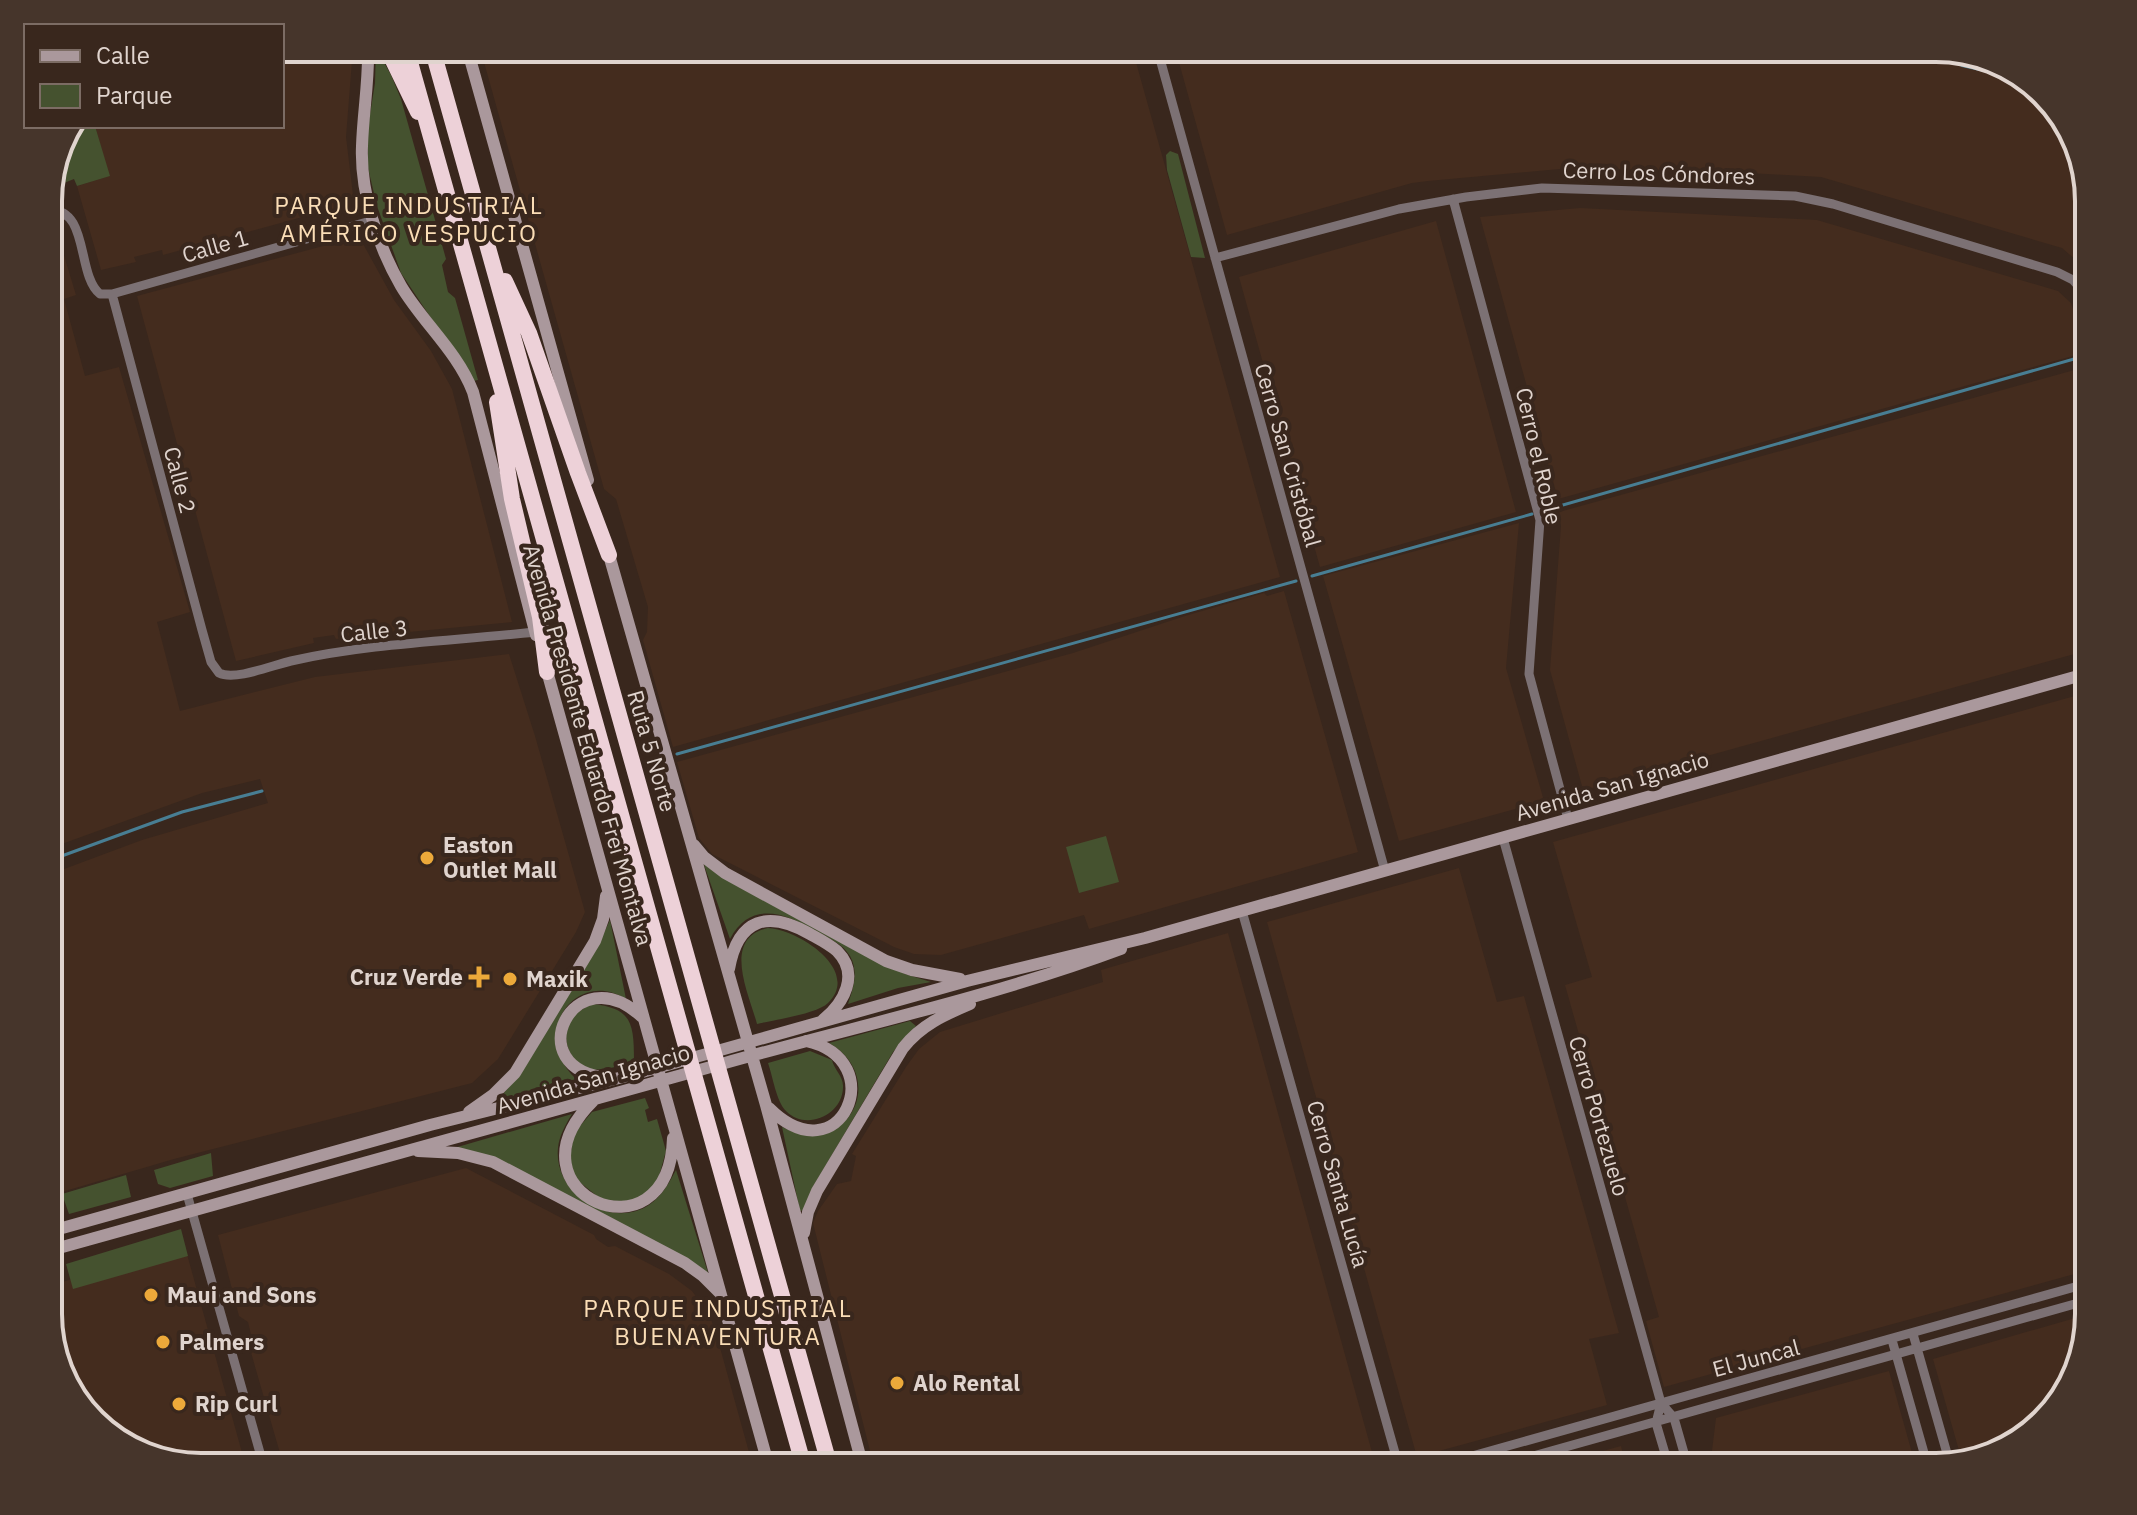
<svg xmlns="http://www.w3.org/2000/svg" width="2137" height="1515" viewBox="0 0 2137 1515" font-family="'IBM Plex Sans',sans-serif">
	<rect width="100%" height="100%" fill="#39271d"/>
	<path fill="#442c1e" d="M282,48H353L346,137L354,203L163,255L162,250L134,257L136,262L101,270L77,186L109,176L95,126H282Z
		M480,48H1132L1280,577L673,747L643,640L647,632L648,607L616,499L604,489Z
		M1175,48H1936L2029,79L2073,133L2089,201V260L2083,266L2062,248L1821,177L1713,171L1571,168L1428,181L1412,183L1227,235Z
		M1580,208L1817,220L2058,291L2071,303L2087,352L1558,499L1480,217Z
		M1436,221L1516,512L1320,567L1239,277Z
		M56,229L76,295L64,299L85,376L119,367L190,612L157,622L180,711L315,677L509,654L535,736L585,912L576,932L498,1059L472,1083L174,1159L48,1196V875L142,840L268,803L260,779L202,793L48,849V232Z
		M353,238L362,242L394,300L431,351L452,389L512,622L336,639L334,635L313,638L314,643L236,661L137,296Z
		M2089,366V650L1588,789L1582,786L1550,670L1561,526L1559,512Z
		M1519,523L1506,668L1544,801L1399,841L1323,576Z
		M1284,591L1358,852L1089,929L1084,915L941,955L914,954L894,947L712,854L699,838L677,762L1073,653L1185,616L1264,593L1267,596Z
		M2089,692V1270L1664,1387L1646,1321L1659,1317L1565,985L1592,977L1553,842Z
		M1459,868L1497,1002L1524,996L1619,1333L1589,1339L1607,1405L1417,1457L1267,922Z
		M1228,933L1375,1463L1373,1467H874L813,1223L818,1211L837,1184L851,1181L856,1156L852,1154L906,1067L919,1049L940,1032L1103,982L1101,970Z
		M466,1168L594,1235L596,1239L608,1247L615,1246L669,1274L692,1291L710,1316L719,1344L752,1463L750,1467H284L250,1349L253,1343L248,1322L239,1316L218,1235Z
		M185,1247L246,1467H201L108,1436L68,1390L48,1323V1286Z
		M2089,1314L2058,1407L2004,1451L1962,1461L1933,1359Z
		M1889,1371L1916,1467H1710L1716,1418Z
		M1621,1446L1626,1467H1545Z"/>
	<path fill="#45522f" d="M376,48L391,75L401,99L446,259L442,265L448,292L455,298L478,380L473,381L401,273L377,206L368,168V127L375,83Z
		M70,126H95L110,176L77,186L74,179L49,189L64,134Z
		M1170,151L1178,154L1205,258L1191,257L1167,170L1166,155Z
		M1106,836L1119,882L1079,893L1066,847Z
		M703,862L761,899L905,974L931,982L898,988L848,1004C853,989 859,972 850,956C843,944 827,937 815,930C784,913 751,900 730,939Z
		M610,920L626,999C576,967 528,1034 576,1079L502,1099L501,1096C524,1072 540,1042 557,1013C576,983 595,953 610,920Z
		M768,928C797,929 862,970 828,1003C817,1014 773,1020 757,1024C749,994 721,938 768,928Z
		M592,1004C632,1008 634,1023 634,1061C620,1065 599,1074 585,1067C565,1058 559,1028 576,1014C580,1010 587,1007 592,1004Z
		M910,1021L916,1026L893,1052L814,1185L804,1210L800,1211L782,1127C849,1160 889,1077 829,1043Z
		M810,1051L832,1060C834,1070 844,1076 843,1088C842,1116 805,1131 786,1111C776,1101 773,1077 768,1063Z
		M645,1098L649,1108L645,1110L648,1122L657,1119L666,1151L656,1187L632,1202L602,1200L577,1180L569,1163L574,1133L592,1112Z
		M572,1114C566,1124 559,1136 558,1148C553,1194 611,1230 649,1205C662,1196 669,1183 676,1170L709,1276L454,1148Z
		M211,1153L213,1176L170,1188L158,1184L154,1170Z
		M126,1175L131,1197L69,1214L62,1194Z
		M181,1229L188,1256L73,1289L66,1264Z"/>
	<path fill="#07597a" stroke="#487e93" stroke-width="2" d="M1868,48H1936L1950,53C1934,69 1889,52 1868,48Z
		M1957,55L2029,79L2030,81L1962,66L1957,63Z"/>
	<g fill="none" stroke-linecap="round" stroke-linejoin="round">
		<path stroke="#487e93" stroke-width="3" d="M1549,509L2088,355
			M1312,576L1532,514
			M677,754L1296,581
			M48,861L182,812L262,791"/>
		<path stroke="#7c7174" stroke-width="9" d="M1157,48L1385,871
			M1453,199L1540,520L1529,674L1568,819
			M48,210C90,207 76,275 100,294H112L374,220
			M1215,258L1399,209L1466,197L1542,188L1795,196L1833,204L2057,272L2073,280L2089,298
			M112,294L202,630L211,662L219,673C235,681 273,665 291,661C371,643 454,641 535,632
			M1503,838L1661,1403L1674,1418L1688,1467
			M1242,911L1399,1467
			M187,1194L264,1467
			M1913,1334L1950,1464
			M1892,1340L1928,1467
			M1661,1403L1656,1423L1669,1467
			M1433,1467L2089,1283
			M1494,1467L2089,1300"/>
		<path stroke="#aa989c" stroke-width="12" d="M368,48C369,81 363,113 362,146C360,193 378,246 401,286C423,323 457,351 473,392L536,635
			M467,48L588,480
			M607,548L766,1105L863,1467
			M545,664L769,1467
			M694,845L704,857L725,873L886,961L912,970L960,979
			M729,969C738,918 768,910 810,934C819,939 829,944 837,951C860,974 844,1003 823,1020
			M609,1078C516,1070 574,953 642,1017
			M593,1101C500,1193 669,1266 673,1138
			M769,1108C840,1179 893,1060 806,1041
			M469,1112L493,1095L515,1073L595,941L603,919L606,896
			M418,1151L458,1153L493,1162L685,1263L703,1276L719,1292
			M48,1232L430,1125L635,1074L967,981L1145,938L2089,673
			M804,1233L808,1212L817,1191L903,1048C921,1025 944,1015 970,1004
			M48,1251C274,1188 499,1125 725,1063C857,1026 992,997 1121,949"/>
		<path stroke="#edd1d8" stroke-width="16" d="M387,48L418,112
			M406,48L804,1467
			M432,48L830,1467
			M505,281L529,333L578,473L609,555
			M497,402L512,499L540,617L547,672"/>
	</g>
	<g fill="#eca93a" stroke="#39271d" stroke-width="3">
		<circle cx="427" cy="858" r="8"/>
		<path d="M475 965h8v8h8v8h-8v8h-8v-8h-8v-8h8z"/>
		<circle cx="510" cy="979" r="8"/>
		<circle cx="151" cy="1295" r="8"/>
		<circle cx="163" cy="1342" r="8"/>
		<circle cx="897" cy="1383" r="8"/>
		<circle cx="179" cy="1404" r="8"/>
	</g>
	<g text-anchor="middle" stroke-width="8" stroke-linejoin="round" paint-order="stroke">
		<g font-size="22" fill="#e0d4ce" stroke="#39271d">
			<text transform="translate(1659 173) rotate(2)" y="8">Cerro Los Cóndores</text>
			<text transform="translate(215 246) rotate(-16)" y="8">Calle 1</text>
			<text transform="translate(1288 455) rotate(74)" y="8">Cerro San Cristóbal</text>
			<text transform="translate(1539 456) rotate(77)" y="8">Cerro el Roble</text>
			<text transform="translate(180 480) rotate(75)" y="8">Calle 2</text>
			<text transform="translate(374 631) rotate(-6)" y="8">Calle 3</text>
			<text transform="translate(588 745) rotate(74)" y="8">Avenida Presidente Eduardo Frei Montalva</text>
			<text transform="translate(652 751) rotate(74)" y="8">Ruta 5 Norte</text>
			<text transform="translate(1612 786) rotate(-16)" y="8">Avenida San Ignacio</text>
			<text transform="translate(593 1079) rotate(-16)" y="8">Avenida San Ignacio</text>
			<text transform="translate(1599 1116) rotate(74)" y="8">Cerro Portezuelo</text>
			<text transform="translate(1338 1184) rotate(74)" y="8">Cerro Santa Lucía</text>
			<text transform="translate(1756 1358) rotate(-15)" y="8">El Juncal</text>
		</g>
		<g font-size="22" font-weight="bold" fill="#e0d4ce" stroke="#39271d" text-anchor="start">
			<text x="443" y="853">Easton<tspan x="443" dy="25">Outlet Mall</tspan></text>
			<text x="463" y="985" text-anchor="end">Cruz Verde</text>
			<text x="526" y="987">Maxik</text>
			<text x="167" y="1303">Maui and Sons</text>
			<text x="179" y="1350">Palmers</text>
			<text x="913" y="1391">Alo Rental</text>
			<text x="195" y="1412">Rip Curl</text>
		</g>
		<g font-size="24" letter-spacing="2" fill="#faddb6" stroke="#39271d">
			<text x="409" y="214">PARQUE INDUSTRIAL<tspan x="409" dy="28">AMÉRICO VESPUCIO</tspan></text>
			<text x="718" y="1317">PARQUE INDUSTRIAL<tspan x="718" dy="28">BUENAVENTURA</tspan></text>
		</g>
	</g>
	<path d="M0 0H2137V1515H0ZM201 62H1936A139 139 0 0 1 2075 201V1314A139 139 0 0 1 1936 1453H201A139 139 0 0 1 62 1314V201A139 139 0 0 1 201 62Z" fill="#46352b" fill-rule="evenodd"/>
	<path fill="none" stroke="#e0d4ce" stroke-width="4" d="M201 62H1936A139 139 0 0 1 2075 201V1314A139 139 0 0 1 1936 1453H201A139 139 0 0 1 62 1314V201A139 139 0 0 1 201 62Z"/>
	<rect x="24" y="24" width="260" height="104" fill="#39271d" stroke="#7c6c64" stroke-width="2"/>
	<rect x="40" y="50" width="40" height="12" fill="#aa989c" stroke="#7c6c64" stroke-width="2"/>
	<text x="96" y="64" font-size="24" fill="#e0d4ce">Calle</text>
	<rect x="40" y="84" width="40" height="24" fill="#45522f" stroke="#7c6c64" stroke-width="2"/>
	<text x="96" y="104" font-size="24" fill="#e0d4ce">Parque</text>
</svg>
